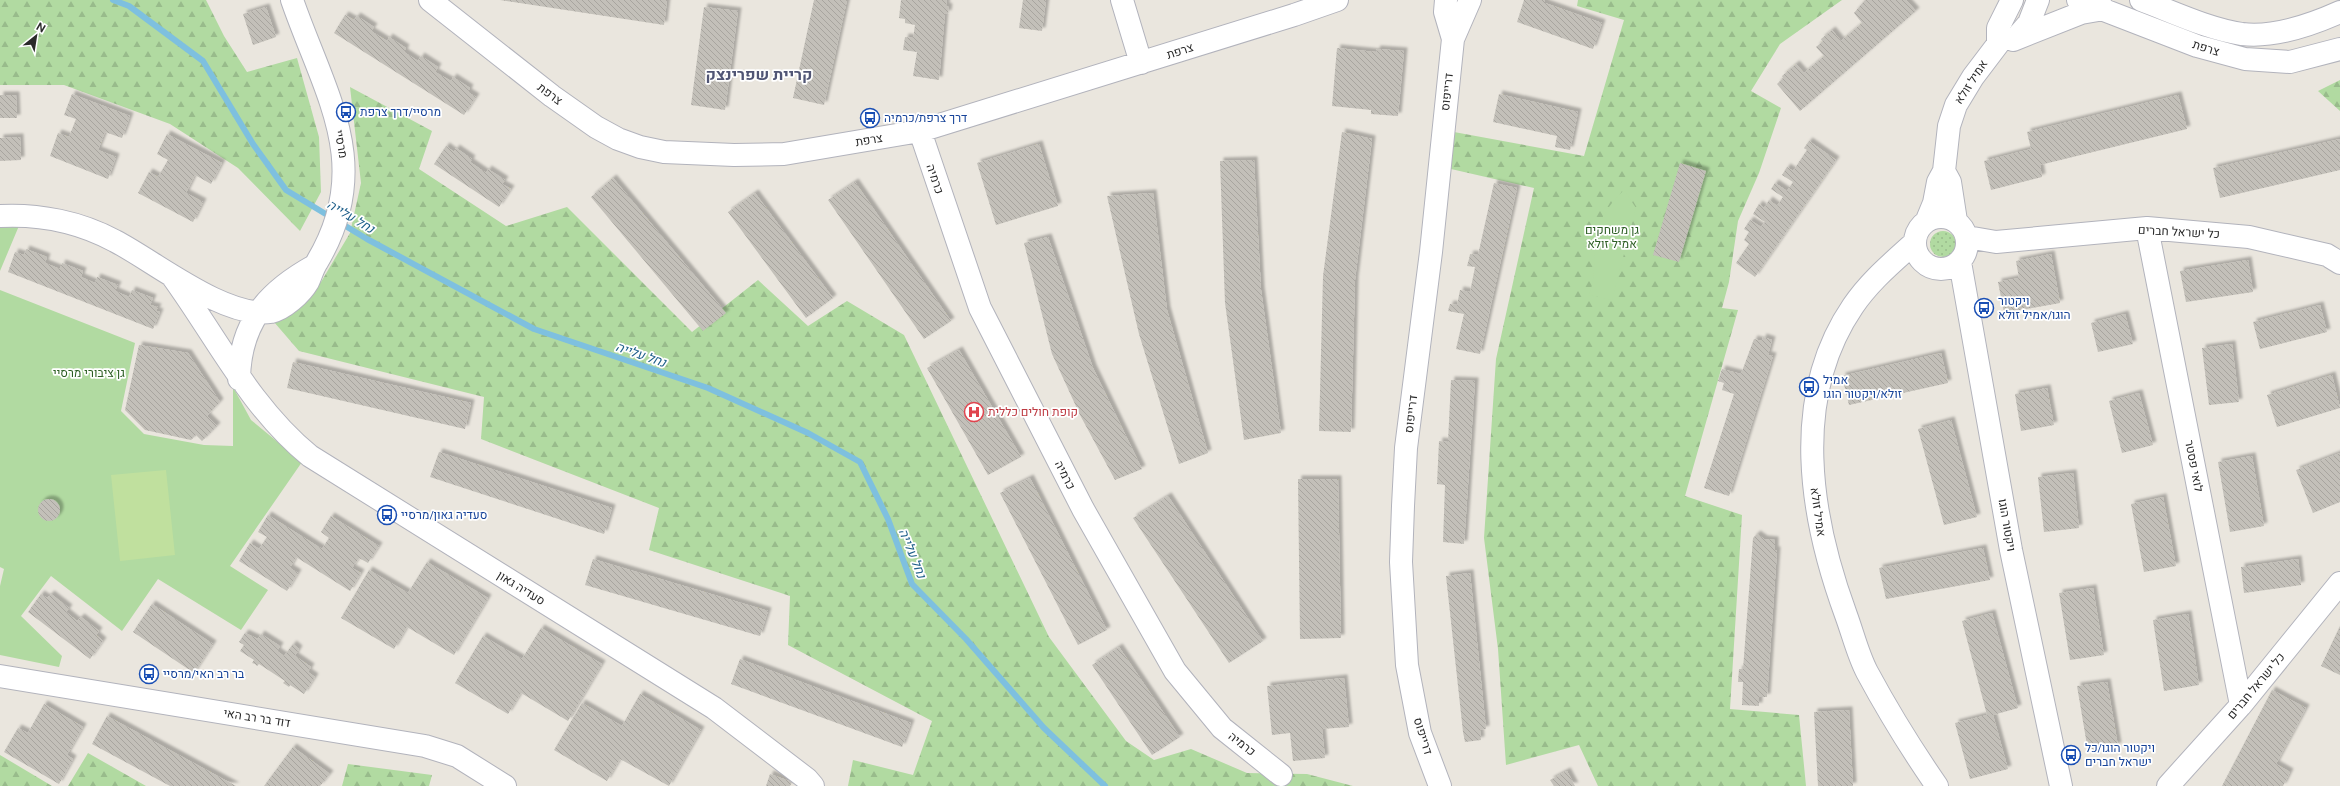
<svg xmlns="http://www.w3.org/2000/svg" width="2340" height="786" viewBox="0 0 2340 786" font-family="'Public Sans',Heebo,sans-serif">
	<defs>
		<pattern id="grass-dots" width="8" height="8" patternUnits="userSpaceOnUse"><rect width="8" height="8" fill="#b1daa1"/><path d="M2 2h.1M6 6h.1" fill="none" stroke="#98bb8b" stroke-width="1.8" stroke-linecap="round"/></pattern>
		<pattern id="forest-firs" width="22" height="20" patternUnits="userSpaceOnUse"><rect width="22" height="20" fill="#b1daa1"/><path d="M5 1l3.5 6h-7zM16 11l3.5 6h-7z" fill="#98bb8b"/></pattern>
		<pattern id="building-back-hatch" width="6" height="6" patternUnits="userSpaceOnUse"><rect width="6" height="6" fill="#c3c0b9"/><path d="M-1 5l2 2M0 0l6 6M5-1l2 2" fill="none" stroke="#a8a59f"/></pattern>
		<filter id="shadow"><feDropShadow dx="3.5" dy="-3.5" stdDeviation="1" flood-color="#0004"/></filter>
	</defs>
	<rect width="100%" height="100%" fill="#eae6de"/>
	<path fill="url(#grass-dots)" d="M1930 244a13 13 0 1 1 26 0a13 13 0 1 1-26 0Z"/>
	<path fill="url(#forest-firs)" d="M0,0H206L224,36L247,72L297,58L319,137L321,192L300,231L238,168L170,124L64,85H0Z
		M1578,0H1842L1780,44L1751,91L1781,108L1759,173L1738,221L1729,282L1722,308L1738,310L1685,496L1742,515L1730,709L1799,715L1806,786H1598L1579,745L1506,765L1498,649L1484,538L1496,359L1534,188L1451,169L1454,132L1584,156L1624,20L1577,6Z
		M2340,80V111L2318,91Z
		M350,87L432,131L419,169L506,226L567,207L692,332L758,280L808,326L847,301L904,335L1049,637L1126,741L1154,760L1191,749L1247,773L1307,774L1353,786H848L853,760L913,775L932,721L788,645L790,596L649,550L659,508L481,439L484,397L299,351L274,322L321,282L350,233L361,183Z
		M88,753L146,786H68Z
		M0,755L52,786H0Z
		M348,764L432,775L429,786H342Z"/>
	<path fill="#b1daa1" d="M1624,190L1636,208L1612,300L1589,295C1595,279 1594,266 1594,249C1594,226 1608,205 1624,190Z
		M21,221L0,271V226Z
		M0,290L135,343L121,411L144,434L204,445L233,446V387L251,420L302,462L230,566L268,590L241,630L158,579L122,631L51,576L21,616L62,656L59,667L0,655V586L4,569L0,567Z"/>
	<path fill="#c0e09e" d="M166,470L175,555L120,561L111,475Z"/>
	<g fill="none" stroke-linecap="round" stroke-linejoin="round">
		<path stroke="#7ec0df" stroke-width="6" d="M113,0L129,6L203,61L253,144L286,190L367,239L534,329L708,388L808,433L860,462L888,519L912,584L966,639L1044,728L1105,786"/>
	</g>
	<path fill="url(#building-back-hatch)" filter="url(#shadow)" d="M500,0H667L664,25Z
		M814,0H847L824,105L793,98Z
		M901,0H947L946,6L949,7L948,14L945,13L939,80L913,76L917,52L903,50L905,37L913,38L915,25L905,23V19L899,18Z
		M1023,0H1046L1042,31L1019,28Z
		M1524,0H1545V3L1602,23L1593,49L1517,22Z
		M1865,0H1906L1916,11L1800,111L1777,84L1783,78L1782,76L1796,64L1804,73L1824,56L1816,47L1823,41L1821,39L1832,30L1841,41L1862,23L1854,13Z
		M266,7L276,37L253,45L243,14Z
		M704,7L738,11L725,110L691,105Z
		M345,15L354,20L357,16L374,27L371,31L387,41L389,37L406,48L404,52L418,61L421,56L438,67L435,72L451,81L453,77L470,88L468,92L476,97L464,115L334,33Z
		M1337,48L1376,52L1377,49L1404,51L1398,116L1371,114V110L1332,106Z
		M72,94L130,116L122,138L105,132L98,150L116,157L108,179L50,156L58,133L69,137L76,119L64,115Z
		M1499,94L1578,112L1570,150L1555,147L1557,136L1493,122Z
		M0,95H16L17,118H0Z
		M2178,95L2187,129L2040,165L2042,177L1991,190L1984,161L2031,149L2027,132Z
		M1342,132L1372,139L1355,280L1351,432L1319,431L1323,276Z
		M167,134L222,163L211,184L195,175L186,193L203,202L193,222L138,193L149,172L158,177L168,160L157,154Z
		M20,137L21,160L0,161V138Z
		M2340,139V170L2220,198L2213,168Z
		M1809,141L1836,160L1755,277L1736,263L1749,244L1744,240L1749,232L1744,229L1750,220L1761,227L1765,222L1753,214L1759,204L1764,208L1769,200L1777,206L1783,197L1771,189L1775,183L1787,191L1793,182L1782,175L1787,167L1793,171L1807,150L1804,148Z
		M1039,144L1058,206L996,225L977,163Z
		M446,146L454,152L456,148L472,159L470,162L486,173L488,169L505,180L502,184L511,189L499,207L434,164Z
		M1254,160L1261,290L1281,433L1244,440L1225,303L1220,161Z
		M1680,163L1706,171L1679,262L1653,255Z
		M613,178L726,313L703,331L591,197Z
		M855,182L951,321L924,339L828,200Z
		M1494,183L1517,188L1480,354L1456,349L1464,314L1448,311L1450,304L1457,305L1460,290L1470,292L1475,267L1467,266L1469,259L1470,254L1478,255Z
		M755,193L833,298L806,318L728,212Z
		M1153,193L1167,310L1208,453L1179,464L1139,334L1107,196Z
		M1048,237L1093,368L1142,469L1115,480L1080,415L1052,354L1024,243Z
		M26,249L47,257L45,263L60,269L62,263L83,271L81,277L95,283L97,277L118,285L115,291L129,297L132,290L153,298L150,305L158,307L156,311L160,312L153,329L8,272L15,252L24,255Z
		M2051,254L2060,303L2004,313L1998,282L2019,278L2016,261Z
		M2248,260L2253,292L2186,302L2180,271Z
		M2320,305L2327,332L2260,349L2253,322Z
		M2125,314L2133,344L2098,352L2091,323Z
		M1763,337L1772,340L1768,355L1773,356L1729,496L1704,488L1734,394L1722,390L1724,383L1718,381L1722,369L1741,374L1754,339L1762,341Z
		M2232,344L2239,402L2209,405L2202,348Z
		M139,345L188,353L220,402L207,416L217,426L202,441L196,435L191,440L145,430L125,410Z
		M959,350L1021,457L988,475L927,368Z
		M1941,353L1948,383L1849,405L1842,376Z
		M293,362L471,403L465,429L287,388Z
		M2332,375L2340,408L2277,427L2267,395Z
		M1451,380L1475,381L1464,544L1443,542L1445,485L1437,484L1439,441L1448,442Z
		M2047,388L2054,425L2021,431L2015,394Z
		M2139,393L2153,445L2122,453L2109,401Z
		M1951,420L1977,517L1944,525L1918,429Z
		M439,452L612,508L604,534L430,477Z
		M2340,453V502L2313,513L2296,470Z
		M2252,456L2264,526L2230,532L2218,462Z
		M2073,473L2079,528L2044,532L2038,477Z
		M1030,478L1107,630L1078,645L1000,493Z
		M1298,479H1338L1341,638L1300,639Z
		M1168,496L1263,641L1229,663L1133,518Z
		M2163,497L2176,566L2144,572L2131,504Z
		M38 510a11 11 0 1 1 22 0a11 11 0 1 1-22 0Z
		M268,515L322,549L329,538L321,532L331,516L379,546L368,563L359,558L352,568L361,573L350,591L296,557L290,568L298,573L287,591L239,561L250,543L259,549L267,537L258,532Z
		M1757,534L1764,539L1775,540V550H1777L1767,697H1759V706L1742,705L1743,682H1738L1739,669H1743L1753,538Z
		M1983,548L1990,580L1886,599L1879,568Z
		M593,559L768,611L760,636L585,585Z
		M2298,559L2301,585L2244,593L2241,567Z
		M427,562L488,598L454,655L407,627L394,649L341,618L369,570L408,593Z
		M1470,573L1486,729L1480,730L1481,740L1465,742L1463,732L1446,576Z
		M2093,588L2104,655L2070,660L2059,593Z
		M41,594L47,598L51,594L69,608L66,612L77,621L81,617L99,631L96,635L103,641L90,659L28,612Z
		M152,604L213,644L194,673L133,632Z
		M1992,613L2018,708L1993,715L2008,769L1970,779L1955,723L1987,715L1962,621Z
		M2188,614L2199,685L2164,691L2153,620Z
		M2340,626V675L2321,666Z
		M541,628L602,664L568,721L521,693L508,714L455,683L483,636L522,659Z
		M245,633L258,639L261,634L280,646L277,651L284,656L293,644L299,649L295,656L311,667L308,672L315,677L304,694L290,685L289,687L283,683L285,681L259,664L257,666L255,664L252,663L254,660L240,651L244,645L239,642Z
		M1119,647L1180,737L1152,755L1092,665Z
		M740,659L911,723L902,747L731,684Z
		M1344,678L1349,727L1322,729L1325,758L1293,761L1290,733L1272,735L1267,686Z
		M2107,682L2118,746L2088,751L2077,686Z
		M2272,690L2306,708L2276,764L2290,772L2283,786H2222Z
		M640,694L701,730L669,786L620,759L607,781L554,750L582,703L622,726Z
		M44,704L83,727L67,755L73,759L59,784L4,752L18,728L28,733Z
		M1849,710L1853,786H1818L1814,712Z
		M107,716L236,786H170L92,744Z
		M293,747L330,774L320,786H264Z
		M1567,771L1575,786H1554L1550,780Z
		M770,774L792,782L790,786H766Z"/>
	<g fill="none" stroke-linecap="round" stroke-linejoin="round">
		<g stroke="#b2b3bc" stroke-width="24">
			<path id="minor" d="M430,0L552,96L596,127L618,139L640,147L664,152L734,155L784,154L920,131L1294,15L1337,0
				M1122,0L1141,63
				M1446,0L1445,12L1453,39
				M2078,0L2197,46L2245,59L2290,62L2340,49
				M2141,0C2173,12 2208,29 2242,34C2275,38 2311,25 2340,12
				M2016,38L2029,23L2038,0
				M2013,40L2081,13L2104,9
				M920,131L980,308L1083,509L1175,671L1222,728L1281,775
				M1944,171L1950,182L1956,221
				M0,216C39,214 80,222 115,241C154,261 225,319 271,312C284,309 301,294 308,282C311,276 313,268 317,262C375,165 325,95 292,0
				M1915 243a26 26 0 1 1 52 0a26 26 0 1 1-52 0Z
				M1927,220L1934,203L1938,182L1944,171L1949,126L1956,105L1973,77L1998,44V28L2012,0
				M2147,228L2241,705
				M1967,237L1996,242L2147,228L2249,237L2327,255L2340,263
				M1914,243C1892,263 1870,281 1853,306C1790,398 1810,517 1846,615C1853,634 1858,655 1867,672C1888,711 1912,750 1937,786
				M1960,262L2011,550L2061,786
				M172,276C217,338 250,407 310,456L714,708L807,779L813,786
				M239,379C240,323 267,292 314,266
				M0,676L425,746L457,756L505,786
				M1440,786L1420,733L1407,665L1401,562L1403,506L1406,448L1431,252L1453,39L1470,0
				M2168,786L2241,705L2340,583"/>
		</g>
		<use href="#minor" stroke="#fff" stroke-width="22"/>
	</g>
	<defs>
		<g id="bus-ring" transform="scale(1)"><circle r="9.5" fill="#fff" stroke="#1a4fb4" stroke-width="1.5"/><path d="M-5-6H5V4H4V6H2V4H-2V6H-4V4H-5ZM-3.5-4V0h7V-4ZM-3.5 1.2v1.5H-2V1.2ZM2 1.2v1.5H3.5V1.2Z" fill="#1a4fb4"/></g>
		<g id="hospital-ring" transform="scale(1)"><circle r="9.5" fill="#fff" stroke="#e0444e" stroke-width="1.5"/><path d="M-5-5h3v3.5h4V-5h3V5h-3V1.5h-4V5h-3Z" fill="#e0444e"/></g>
	</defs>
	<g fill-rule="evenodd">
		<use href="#bus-ring" x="346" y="112"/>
		<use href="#bus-ring" x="870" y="118"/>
		<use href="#bus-ring" x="1984" y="308"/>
		<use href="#bus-ring" x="1809" y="387"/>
		<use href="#hospital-ring" x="974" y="412"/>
		<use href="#bus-ring" x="387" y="515"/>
		<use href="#bus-ring" x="149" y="674"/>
		<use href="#bus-ring" x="2071" y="755"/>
	</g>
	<g text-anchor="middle" stroke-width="3.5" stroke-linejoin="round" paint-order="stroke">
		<g font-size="12" fill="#2a2a2a" stroke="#fff">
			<text transform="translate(2206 48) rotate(17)" y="4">צרפת</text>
			<text transform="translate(1180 51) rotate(-18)" y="4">צרפת</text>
			<text transform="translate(1971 82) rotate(-57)" y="4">אמיל זולא</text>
			<text transform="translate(1447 92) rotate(-84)" y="4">דרייפוס</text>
			<text transform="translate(550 94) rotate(37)" y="4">צרפת</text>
			<text transform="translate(869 140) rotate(-10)" y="4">צרפת</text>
			<text transform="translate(341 144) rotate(80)" y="4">מרסיי</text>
			<text transform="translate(935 179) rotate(71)" y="4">כרמיה</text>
			<text transform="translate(2179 232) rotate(3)" y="4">כל ישראל חברים</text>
			<text transform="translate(1411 414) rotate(-83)" y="4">דרייפוס</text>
			<text transform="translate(2194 466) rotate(79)" y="4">לואי פסטר</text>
			<text transform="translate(1065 475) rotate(63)" y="4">כרמיה</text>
			<text transform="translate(1818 512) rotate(82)" y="4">אמיל זולא</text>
			<text transform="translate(2007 525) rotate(80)" y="4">ויקטור הוגו</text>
			<text transform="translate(521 588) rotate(32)" y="4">סעדיה גאון</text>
			<text transform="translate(2256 686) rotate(-50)" y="4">כל ישראל חברים</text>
			<text transform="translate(257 718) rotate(9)" y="4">דוד בר רב האי</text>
			<text transform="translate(1423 736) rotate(73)" y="4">דרייפוס</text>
			<text transform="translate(1242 744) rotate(38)" y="4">כרמיה</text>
		</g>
		<g font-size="12" fill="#164399" stroke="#fff" text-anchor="start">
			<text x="360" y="116">מרסיי/דרך צרפת</text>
			<text x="884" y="122">דרך צרפת/כרמיה</text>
			<text x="1998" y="305">ויקטור<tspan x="1998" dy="14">הוגו/אמיל זולא</tspan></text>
			<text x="1823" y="384">אמיל<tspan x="1823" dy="14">זולא/ויקטור הוגו</tspan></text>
			<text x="401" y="519">סעדיה גאון/מרסיי</text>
			<text x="163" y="678">בר רב האי/מרסיי</text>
			<text x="2085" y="752">ויקטור הוגו/כל<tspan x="2085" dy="14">ישראל חברים</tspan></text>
		</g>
		<g font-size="12" fill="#2c5e23" stroke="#fff">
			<text x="1612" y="234">גן משחקים<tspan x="1612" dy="14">אמיל זולא</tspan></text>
			<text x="89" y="377">גן ציבורי מרסיי</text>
		</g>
		<g font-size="12" fill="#be3a42" stroke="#fff" text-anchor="start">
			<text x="988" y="416">קופת חולים כללית</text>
		</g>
		<g font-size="13" font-style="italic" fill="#1e5f8a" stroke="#fff">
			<text transform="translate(351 216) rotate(31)" y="5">נחל עלייה</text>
			<text transform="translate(641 354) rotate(19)" y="5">נחל עלייה</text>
			<text transform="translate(913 553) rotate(68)" y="5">נחל עלייה</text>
		</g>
		<g font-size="16" font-weight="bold" fill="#505575" stroke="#fff">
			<text x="759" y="80">קריית שפרינצק</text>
		</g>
	</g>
	<g transform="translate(36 36) rotate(30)" stroke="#ffffff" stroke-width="3" paint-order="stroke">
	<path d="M0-3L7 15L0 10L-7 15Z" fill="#2a2a2a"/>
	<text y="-6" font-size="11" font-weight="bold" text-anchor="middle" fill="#2a2a2a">N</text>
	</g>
</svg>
